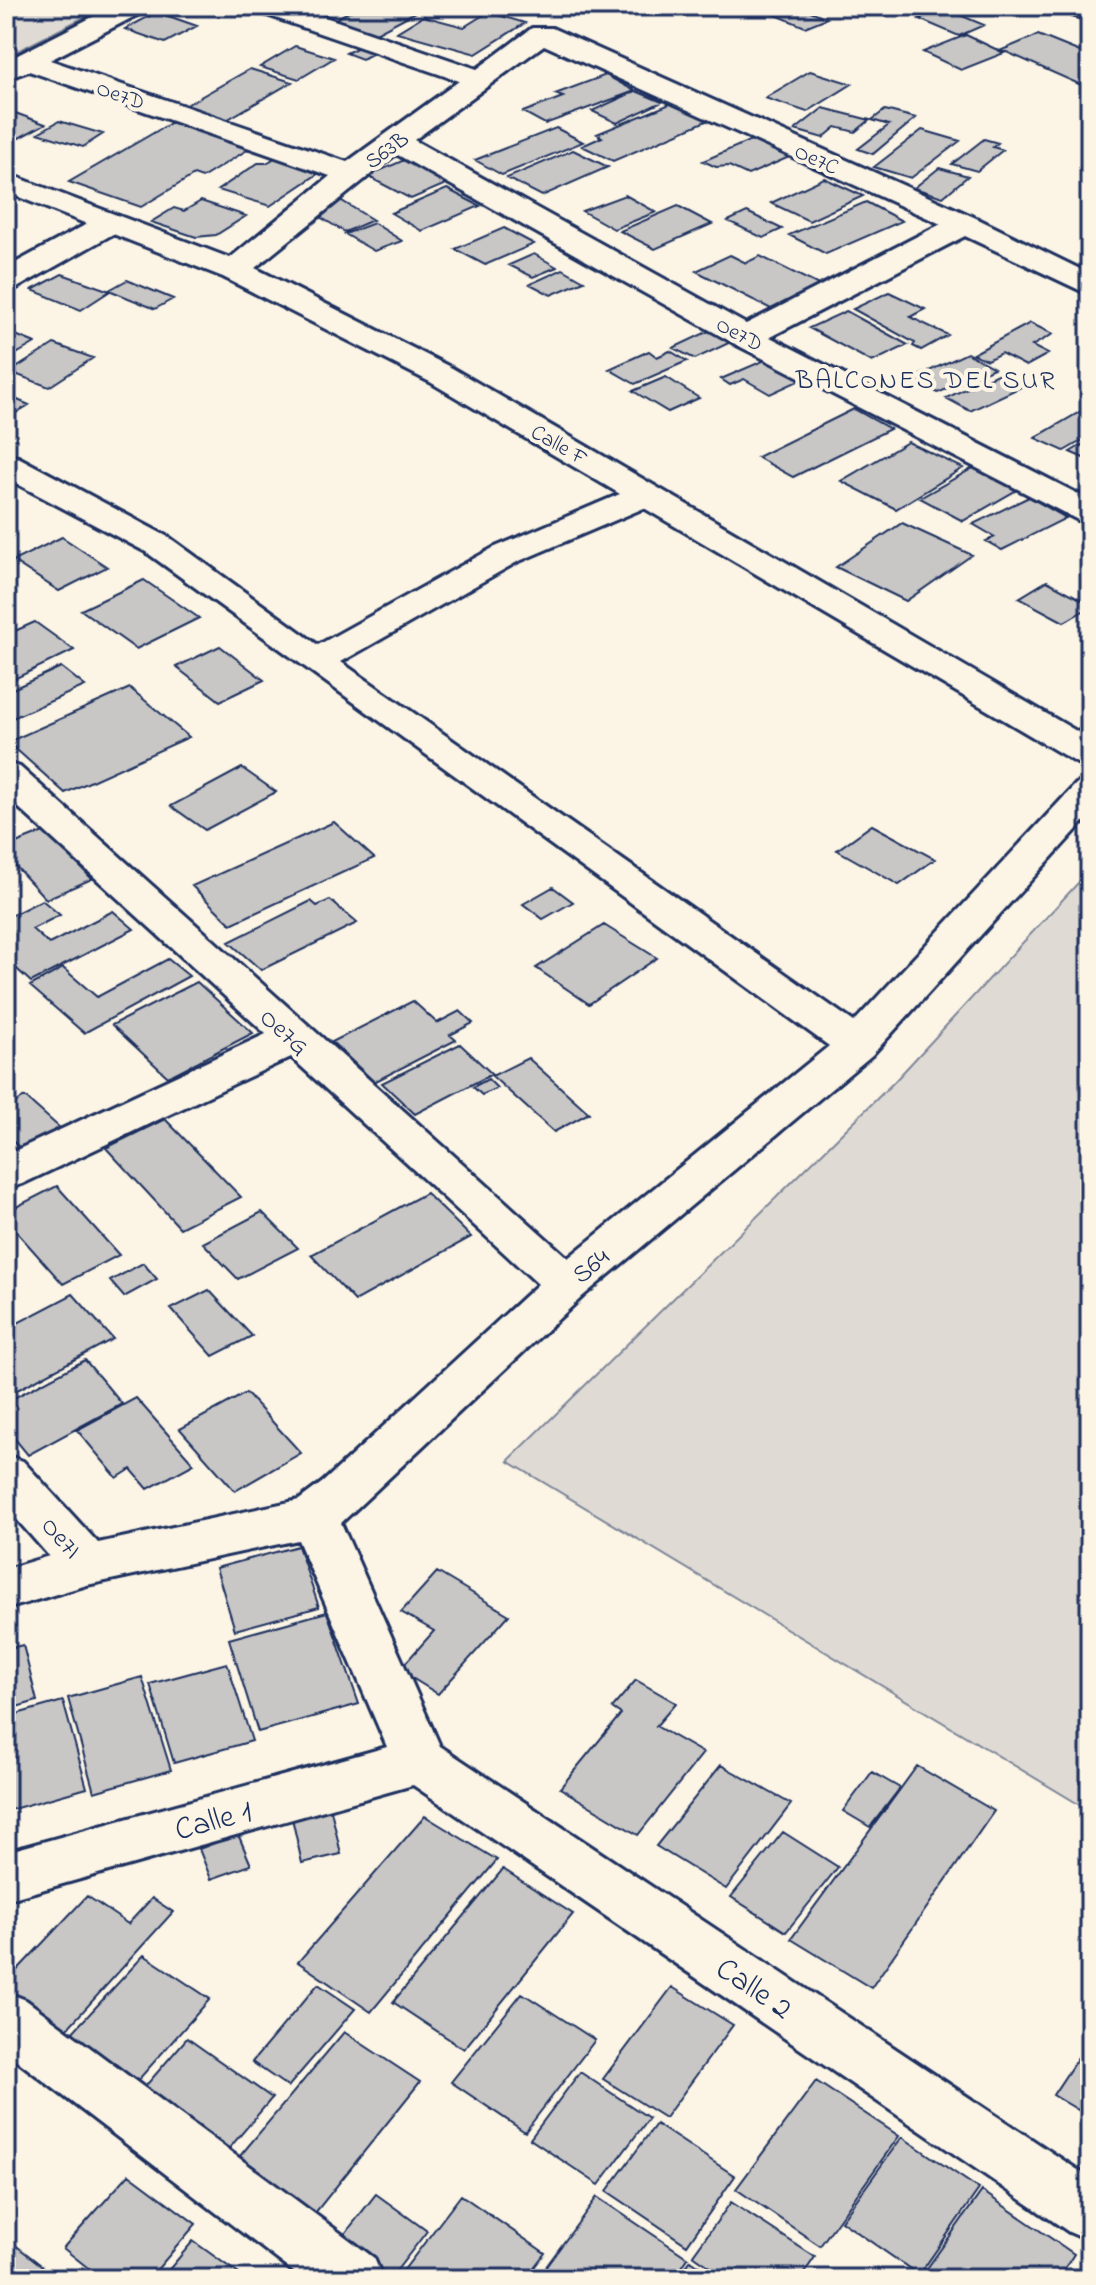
<svg xmlns="http://www.w3.org/2000/svg" width="1096" height="2285" viewBox="0 0 1096 2285" font-family="'Indie Flower',sans-serif">
	<rect width="100%" height="100%" fill="#fcf5e5"/>
	<filter id="ink" filterUnits="userSpaceOnUse"><feTurbulence type="fractalNoise" baseFrequency=".0125" numOctaves="2"/><feDisplacementMap in="SourceGraphic" scale="16" xChannelSelector="R" yChannelSelector="G"/><feConvolveMatrix kernelMatrix="1 2 1 2 8 2 1 2 1" color-interpolation-filters="sRGB"/></filter>
	<g filter="url(#ink)">
		<path fill="#dfdbd4" stroke="#7d8599" stroke-width="2" d="M6,6H106L6,57Z
			M1090,870V1811L508,1461L894,1082Z"/>
		<path fill="#c8c7c6" stroke="#1b2f5e" stroke-width="2" d="M360,6H427L374,34L333,20Z
			M799,6L827,18L805,27L776,15Z
			M943,8L984,25L959,36L919,19Z
			M157,12L197,26L165,43L125,29Z
			M488,12L525,23L476,54L397,32L423,16L464,27Z
			M966,35L1004,53L961,70L923,52Z
			M1038,35L1090,56V89L1002,50Z
			M363,45L378,51L362,59L346,53Z
			M295,46L334,58L299,79L260,67Z
			M250,69L292,82L223,122L181,108Z
			M810,71L852,84L807,112L765,98Z
			M606,75L635,91L545,124L523,112L563,97L555,94Z
			M636,91L662,102L617,123L592,111Z
			M682,99L718,116L613,161L582,146L602,137L597,134Z
			M823,108L870,120L855,132L836,127L823,138L795,130Z
			M885,110L916,118L873,154L858,149L889,125L872,120Z
			M10,111L45,124L6,145V113Z
			M181,117L260,142L202,178L194,175L141,207L69,182Z
			M59,121L103,134L83,147L38,133Z
			M556,128L583,142L502,175L475,160Z
			M922,130L960,141L911,178L874,167Z
			M758,137L794,155L748,175L729,166L716,167L703,161Z
			M984,139L998,143L993,147L1003,150L977,171L952,164Z
			M573,150L608,167L542,196L507,178Z
			M282,153L328,167L270,206L218,190L258,163H267Z
			M409,158L453,181L411,199L367,176Z
			M939,168L968,176L943,197L914,188Z
			M824,178L863,196L809,221L771,203Z
			M447,189L480,206L422,231L391,213Z
			M625,195L656,212L614,229L582,211Z
			M337,198L373,220L345,232L315,214Z
			M201,201L246,216L216,235L196,237L151,222L174,208L184,211Z
			M866,202L902,221L826,254L789,235Z
			M678,206L712,224L655,249L620,231Z
			M747,212L782,229L763,238L728,221Z
			M374,223L402,241L374,251L345,234Z
			M504,228L534,244L485,265L455,249Z
			M534,254L557,267L533,277L509,265Z
			M730,255L746,263L760,256L825,288L777,312L696,271Z
			M563,269L584,281L551,295L530,284Z
			M62,274L110,291L81,310L32,290Z
			M127,280L173,299L155,309L109,290Z
			M889,292L925,309L910,317L948,335L921,350L913,346L915,343L853,309Z
			M846,311L908,345L872,362L809,328Z
			M1030,323L1053,334L1032,346L1048,354L1026,366L1001,353L987,360L973,354Z
			M711,330L733,341L695,359L673,348Z
			M6,331L35,343L6,360Z
			M54,344L93,358L49,387L10,372Z
			M649,351L657,357L670,351L687,361L635,384L609,369Z
			M967,353L994,368L938,393L912,379Z
			M772,357L807,377L770,394L744,379L730,385L721,379Z
			M997,374L1021,387L970,411L946,398Z
			M666,377L699,398L668,412L633,391Z
			M6,395L29,405L6,419Z
			M1090,406V436L1064,451L1035,438Z
			M854,409L890,429L793,477L757,457Z
			M1090,440V461L1070,452Z
			M908,442L963,468L896,509L841,481Z
			M984,462L1027,484L963,521L920,498Z
			M1029,497L1066,518L1002,550L986,541L995,537L973,524Z
			M902,523L972,555L906,601L836,567Z
			M62,537L107,567L59,591L13,561Z
			M144,580L199,618L136,649L81,610Z
			M1047,581L1090,604V607L1064,622L1019,598Z
			M35,622L74,650L6,683V635Z
			M220,646L264,680L220,701L176,667Z
			M61,667L85,686L6,721V692Z
			M130,688L189,737L65,793L8,742Z
			M242,768L276,792L205,830L171,806Z
			M334,822L374,858L231,924L192,886Z
			M872,825L935,859L899,885L837,850Z
			M46,831L92,879L46,899L6,856V847Z
			M553,887L573,902L543,919L523,904Z
			M42,900L60,915L32,929L49,944L113,911L134,929L31,982L6,959V918Z
			M330,900L357,923L261,970L229,942L311,901L317,906Z
			M604,925L657,958L589,1004L536,968Z
			M168,959L189,976L84,1033L30,986L63,968L97,997Z
			M197,982L253,1033L168,1077L112,1025Z
			M413,1001L437,1023L460,1011L473,1023L450,1035L456,1040L374,1082L332,1042Z
			M460,1044L492,1074L415,1114L382,1083Z
			M528,1058L589,1113L554,1132L492,1076Z
			M488,1079L497,1088L482,1095L473,1087Z
			M25,1097L60,1128L22,1150L6,1135V1108Z
			M165,1119L241,1197L180,1228L106,1148Z
			M57,1186L119,1255L63,1284L6,1220V1212Z
			M426,1193L471,1237L355,1301L311,1255Z
			M262,1212L298,1248L238,1279L203,1243Z
			M143,1263L157,1279L124,1297L110,1281Z
			M209,1290L252,1336L213,1356L171,1309Z
			M73,1294L113,1339L6,1396V1329Z
			M85,1360L122,1404L28,1455L6,1428V1402Z
			M246,1393L301,1453L235,1491L180,1429Z
			M136,1398L194,1464L148,1489L131,1469L117,1478L77,1430Z
			M298,1546L319,1607L235,1630L216,1568Z
			M437,1572L509,1615L438,1694L399,1670L434,1631L401,1612Z
			M327,1612L359,1704L258,1732L229,1639Z
			M23,1645L37,1701L6,1710V1649Z
			M227,1663L252,1741L174,1763L150,1684Z
			M142,1677L171,1770L94,1792L68,1698Z
			M636,1680L676,1703L656,1726L703,1753L638,1835L560,1788L621,1714L612,1708Z
			M63,1701L87,1788L6,1811V1717Z
			M721,1765L791,1804L726,1889L656,1846Z
			M917,1766L994,1811L871,1988L791,1939Z
			M872,1772L900,1788L870,1827L843,1811Z
			M331,1810L341,1854L302,1863L292,1818Z
			M425,1816L497,1860L371,2012L298,1962Z
			M783,1832L838,1867L786,1932L731,1897Z
			M238,1834L251,1865L211,1879L199,1849Z
			M503,1869L573,1914L464,2049L393,2002Z
			M87,1896L128,1924L152,1898L173,1912L57,2040L6,2003V1982Z
			M144,1955L210,1999L124,2096L58,2048Z
			M318,1984L355,2009L288,2087L252,2062Z
			M672,1987L733,2025L665,2118L603,2079Z
			M522,1993L595,2040L525,2132L451,2082Z
			M344,2032L420,2082L307,2223L229,2169Z
			M187,2038L272,2098L221,2158L136,2097Z
			M1090,2039V2117L1053,2095Z
			M580,2072L649,2118L599,2185L530,2139Z
			M816,2081L899,2136L820,2246L736,2189Z
			M656,2124L735,2176L687,2245L607,2191Z
			M902,2137L979,2189L919,2275L841,2221Z
			M129,2174L196,2224L149,2279H102L63,2248Z
			M982,2191L1074,2254L1058,2279L921,2277Z
			M376,2194L427,2231L390,2279H366L330,2253Z
			M461,2195L545,2253L525,2279H397Z
			M597,2197L688,2258L674,2279H537Z
			M731,2202L815,2257L800,2279H728L693,2255Z
			M193,2241L246,2279H161Z
			M14,2244L59,2279H6V2254Z
			M691,2260L718,2279H677Z"/>
		<g fill="none" stroke-linecap="round" stroke-linejoin="round">
			<g stroke="#1b2f5e" stroke-width="6">
				<path id="minor" d="M114,6H147L143,12L50,60L347,162L459,81L258,12L254,6H293L477,69L532,28H552L976,218L1090,274V295L965,236L770,337L1090,500V523L1078,520L735,344L396,154L255,268L452,368L1090,739V766L1077,763L644,508L517,562L341,662L854,1022L1076,784L1090,780V815L872,1055L583,1296L341,1523L440,1746L1090,2178V2241L1069,2232L413,1785L6,1900V1852L387,1747L298,1540L87,1585L6,1609V1569L49,1556L6,1507V1455L23,1461L98,1543L299,1500L323,1482L538,1284L291,1057L22,1184L6,1189V1155L266,1034L6,796V763L20,767L568,1258L829,1046L146,552L6,478V454L18,457L170,538L318,645L493,548L620,494L430,382L223,277L113,234L17,288L6,290V268L87,224L6,192V173L230,258L330,176L29,71L12,77L6,76V61ZM544,45L941,224L746,324L414,140Z
					M1059,6H1090V21L1063,12Z
					M6,1992L26,2000L374,2258L383,2279H303L6,2052Z"/>
			</g>
			<use href="#minor" fill="#fcf5e5" fill-rule="evenodd"/>
		</g>
	</g>
	<g text-anchor="middle" stroke-width="8" stroke-linejoin="round" paint-order="stroke">
		<g font-size="22" fill="#1b2f5e" stroke="#fcf5e5">
			<text transform="translate(121 94) rotate(19)" y="8">Oe7D</text>
			<text transform="translate(386 149) rotate(-36)" y="8">S63B</text>
			<text transform="translate(817 158) rotate(24)" y="8">Oe7C</text>
			<text transform="translate(740 333) rotate(28)" y="8">Oe7D</text>
			<text transform="translate(560 444) rotate(30)" y="8">Calle F</text>
		</g>
		<g font-size="26" letter-spacing="2" fill="#1b2f5e" stroke="#fcf5e5">
			<text x="926" y="388">BALCONES DEL SUR</text>
		</g>
		<g font-size="26" fill="#1b2f5e" stroke="#fcf5e5">
			<text transform="translate(285 1031) rotate(42)" y="9">Oe7G</text>
			<text transform="translate(590 1265) rotate(-40)" y="9">S64</text>
			<text transform="translate(62 1537) rotate(48)" y="9">Oe7I</text>
		</g>
		<g font-size="32" fill="#1b2f5e" stroke="#fcf5e5">
			<text transform="translate(213 1819) rotate(-15)" y="11">Calle 1</text>
			<text transform="translate(755 1987) rotate(34)" y="11">Calle 2</text>
		</g>
	</g>
	<rect width="1096" height="2285" fill="none" stroke="#fcf5e5" stroke-width="32"/>
	<rect x="16" y="16" width="1064" height="2253" fill="none" stroke="#1b2f5e" stroke-width="3" filter="url(#ink)"/>
</svg>
